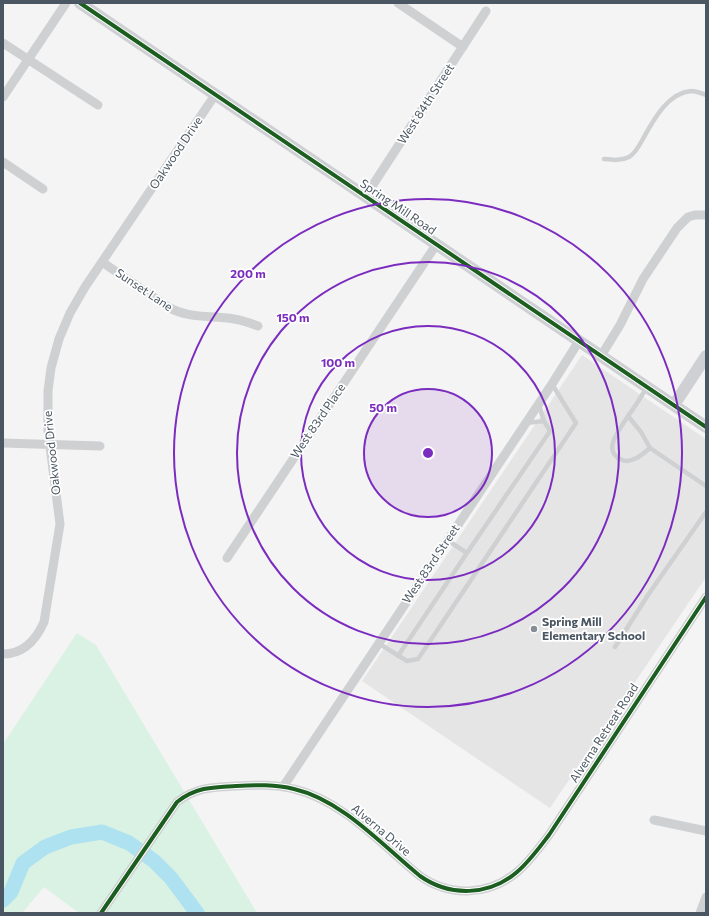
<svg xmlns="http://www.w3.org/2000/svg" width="709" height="916" viewBox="0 0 709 916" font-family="Commissioner,sans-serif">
	<rect width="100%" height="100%" fill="#f4f4f4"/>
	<path fill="#e6e5e6" d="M582,355L706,439V577L550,808L362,681Z"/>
	<path fill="#d9f2e3" d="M77,633L96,645L257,913H79L44,887L22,913H3V744Z"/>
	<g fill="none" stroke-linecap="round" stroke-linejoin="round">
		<path stroke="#aee2f0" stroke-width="15" d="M3,900L11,892L23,863L45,847L71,837L102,832L129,843L154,861L171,878L197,913"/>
		<path stroke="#ced0d2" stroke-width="4.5" d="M604,159C613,160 621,161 629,157C636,153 640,144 644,137C654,119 668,93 691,91C696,91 701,93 706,95
			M647,387C641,397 635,407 628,416C621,428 600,451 622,460C632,464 643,454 650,448L706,486
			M628,416L641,432L650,448
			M526,423L544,421
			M447,540L467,553L550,431L544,421L539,405
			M378,643L407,661L418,659L576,423L552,384
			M615,647L648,595L706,512
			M398,656L467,553"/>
		<path stroke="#ced0d2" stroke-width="9" d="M398,3L463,47
			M3,43L98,105
			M3,97L66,3
			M3,162L43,189
			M365,197L486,11
			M102,262L168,307C189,319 211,315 234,319C242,320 250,323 258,326
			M601,356L620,325L643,279L677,228L688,217L695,215H706
			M3,443L100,446
			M227,558L436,245
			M3,654C24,654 36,640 44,622L60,524L48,431V391L51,368L59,339L70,313L85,287L215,95
			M283,787L552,384L579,341
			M654,820L706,831
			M101,913L177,802C196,787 213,787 236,786C256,785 275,784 294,789C342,800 382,845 420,876C450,897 489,896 517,872C529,862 539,848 549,835L706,597
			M700,913L706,897"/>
		<path stroke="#ced0d4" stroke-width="12" d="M80,3L706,427
			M674,405L706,356"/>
		<g stroke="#fff" stroke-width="6">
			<path id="cycleway" d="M80,3L706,427
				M101,913L177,802C196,787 213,787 236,786C256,785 275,784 294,789C342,800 382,845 420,876C450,897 489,896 517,872C529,862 539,848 549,835L706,597"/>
		</g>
		<use href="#cycleway" stroke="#1b5e20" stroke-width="4"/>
	</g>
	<circle cx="428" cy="453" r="64" fill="#7b2cbf" fill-opacity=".12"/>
	<g fill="none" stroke="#7b2cbf" stroke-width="2">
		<circle cx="428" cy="453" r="64"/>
		<circle cx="428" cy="453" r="127"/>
		<circle cx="428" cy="453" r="191"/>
		<circle cx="428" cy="453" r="254"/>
	</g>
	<circle fill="#868d94" stroke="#fff" stroke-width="1.5" cx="534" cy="629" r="4"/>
	<g text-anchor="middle" stroke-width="3.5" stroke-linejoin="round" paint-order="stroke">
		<g font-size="12" fill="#4a5661" stroke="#fff">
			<text transform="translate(426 104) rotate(-57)" y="4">West 84th Street</text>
			<text transform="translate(176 153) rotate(-56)" y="4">Oakwood Drive</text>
			<text transform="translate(398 207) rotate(34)" y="4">Spring Mill Road</text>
			<text transform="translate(144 290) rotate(34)" y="4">Sunset Lane</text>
			<text transform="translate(318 421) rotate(-56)" y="4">West 83rd Place</text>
			<text transform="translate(52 453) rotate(-96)" y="4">Oakwood Drive</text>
			<text transform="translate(431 564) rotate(-56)" y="4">West 83rd Street</text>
			<text transform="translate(604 733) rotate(-57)" y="4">Alverna Retreat Road</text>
			<text transform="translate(381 830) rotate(40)" y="4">Alverna Drive</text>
		</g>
		<g font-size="12" font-weight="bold" fill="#4a5661" stroke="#fff" text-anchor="start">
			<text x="542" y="626">Spring Mill<tspan x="542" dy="14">Elementary School</tspan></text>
		</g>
	</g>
	<circle cx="428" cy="453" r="6" fill="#7b2cbf" stroke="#fff" stroke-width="2"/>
	<g font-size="12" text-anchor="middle" font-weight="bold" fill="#7b2cbf" stroke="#fff" stroke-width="3.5" stroke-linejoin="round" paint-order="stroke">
		<text x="248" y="278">200 m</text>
		<text x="293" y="322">150 m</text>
		<text x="338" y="367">100 m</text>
		<text x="383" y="412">50 m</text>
	</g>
	<rect width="709" height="916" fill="none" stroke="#4a5661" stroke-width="8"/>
</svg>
